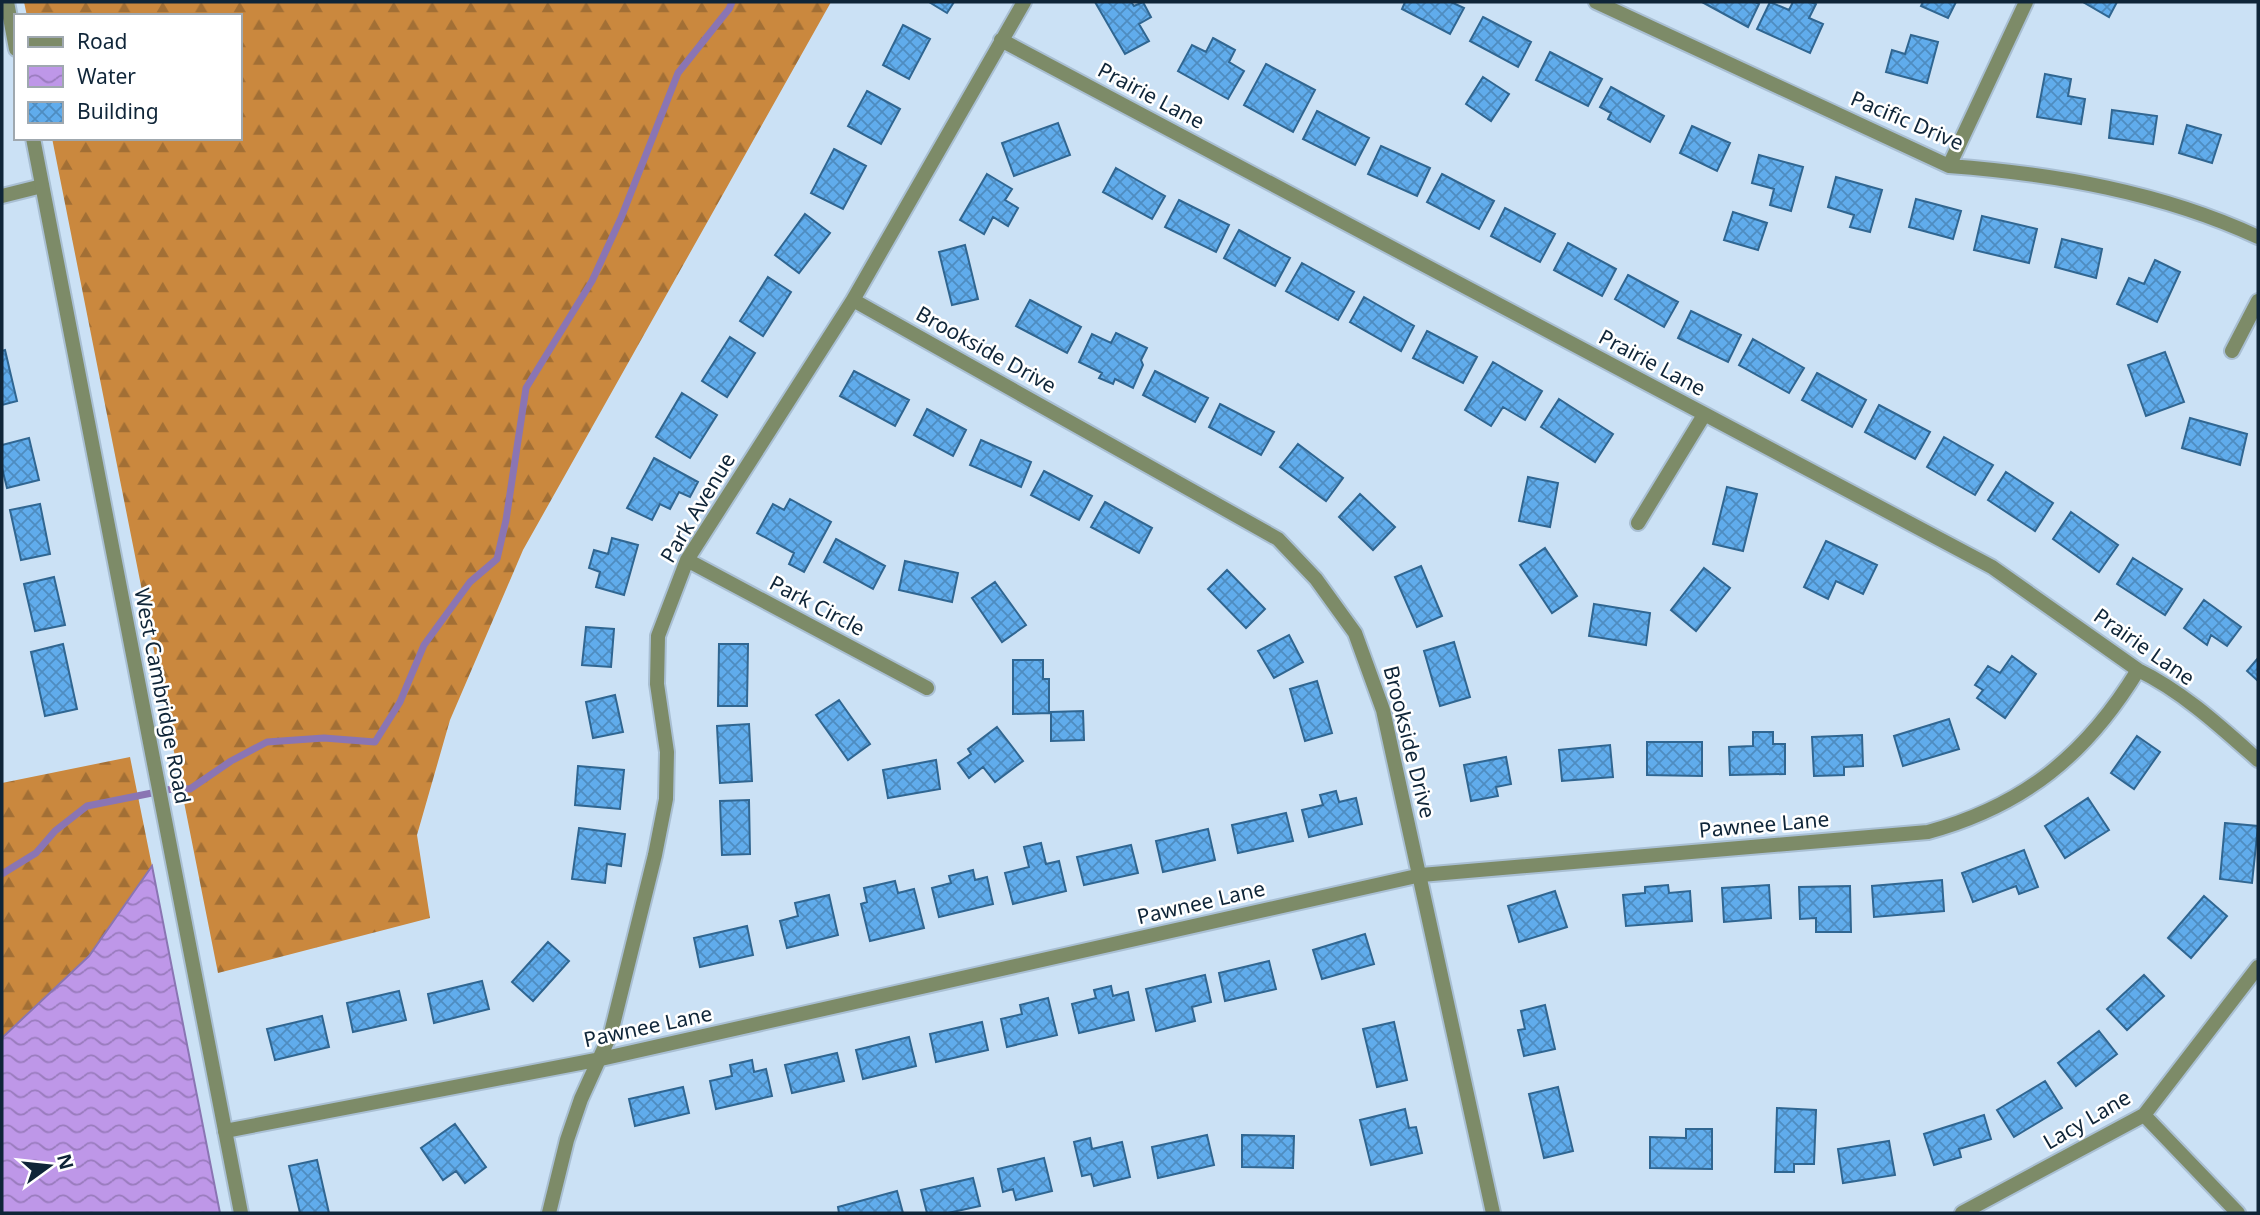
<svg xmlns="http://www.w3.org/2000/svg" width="2260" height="1215" viewBox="0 0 2260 1215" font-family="'Noto Sans',sans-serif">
	<defs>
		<pattern id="forest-firs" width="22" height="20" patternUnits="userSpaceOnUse" patternTransform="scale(1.75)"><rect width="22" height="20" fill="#ca883e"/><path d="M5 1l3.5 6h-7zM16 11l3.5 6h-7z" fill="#a26f35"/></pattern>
		<pattern id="water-waves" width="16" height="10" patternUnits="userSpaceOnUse" patternTransform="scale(1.75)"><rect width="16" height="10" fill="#be97e8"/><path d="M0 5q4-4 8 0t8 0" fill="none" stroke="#997bbd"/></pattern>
		<pattern id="building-cross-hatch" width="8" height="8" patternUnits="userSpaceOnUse" patternTransform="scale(1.75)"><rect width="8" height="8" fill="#60acec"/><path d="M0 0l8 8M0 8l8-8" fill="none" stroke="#4e8cc0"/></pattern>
	</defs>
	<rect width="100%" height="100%" fill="#cbe1f5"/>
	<path fill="url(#forest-firs)" d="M24,2H831L523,550L450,720L417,835L430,918L218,973L52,138H240V16H27Z
		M130,757L152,866L89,956L2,1038V783Z"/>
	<path fill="url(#water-waves)" stroke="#8a75b3" stroke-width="2" d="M152,866L220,1213H2V1038L89,956Z"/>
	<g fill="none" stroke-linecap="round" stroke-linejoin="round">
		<path stroke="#8a75b3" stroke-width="7" d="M2,874L36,853L55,831L87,806L177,788L190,789L231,761L267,742L324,738L375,742L400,702L424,645L470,582L497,559L506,520L526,388L592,281L621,218L678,73L729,9L732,2"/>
	</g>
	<path fill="url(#building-cross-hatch)" stroke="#306691" stroke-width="2" d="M929,2H954L947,13Z
		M1095,2H1131L1134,6L1143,2L1151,17L1139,24L1149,41L1125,54Z
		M1405,2H1451L1464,8L1450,34L1402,9Z
		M1702,2H1755L1759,4L1748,27Z
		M1770,2L1789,10L1793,2H1810L1816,4L1809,18L1823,24L1810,53L1757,29Z
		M1923,2H1956L1948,18L1921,6Z
		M2083,2H2117L2109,17Z
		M1483,17L1531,42L1518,67L1470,41Z
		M903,25L930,39L909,79L883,65Z
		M1911,35L1938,42L1927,83L1886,72L1892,50L1905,54Z
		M1213,38L1235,50L1229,62L1244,71L1228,99L1178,71L1192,45L1206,52Z
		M1550,52L1602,79L1588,106L1536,80Z
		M1266,64L1315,90L1293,132L1244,105Z
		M2045,74L2071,79L2068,96L2085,99L2081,124L2037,117Z
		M1483,77L1509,94L1491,121L1466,104Z
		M1611,87L1664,116L1650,142L1608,119L1611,113L1600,107Z
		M867,91L900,109L881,144L848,126Z
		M2112,110L2157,116L2153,144L2109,138Z
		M1317,111L1369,138L1355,165L1303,139Z
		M1058,123L1070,155L1014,176L1002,143Z
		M2187,125L2221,135L2212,163L2179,153Z
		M1692,126L1730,143L1717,171L1680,153Z
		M1381,146L1430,168L1417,196L1368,174Z
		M834,149L866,166L843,209L811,193Z
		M1759,155L1803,167L1791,211L1770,205L1774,189L1752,183Z
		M1116,168L1165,196L1152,219L1103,192Z
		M987,174L1012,189L1005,200L1018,208L1008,226L993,217L984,234L960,220Z
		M1442,174L1494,201L1479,229L1427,202Z
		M1836,177L1882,190L1870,232L1850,227L1854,215L1828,207Z
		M1916,199L1961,211L1953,239L1909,227Z
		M1179,200L1229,225L1216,252L1165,227Z
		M1505,208L1555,234L1540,262L1491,236Z
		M1733,212L1767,223L1758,250L1724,240Z
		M805,214L830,233L799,273L775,255Z
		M1982,216L2037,229L2029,263L1974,250Z
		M1239,230L1290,258L1275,286L1224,258Z
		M2062,239L2102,249L2096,278L2055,267Z
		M1568,243L1616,269L1602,296L1554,270Z
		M965,245L978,299L952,305L939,252Z
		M2155,260L2180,272L2157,322L2117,304L2129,278L2144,284Z
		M1302,263L1354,292L1338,320L1286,291Z
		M1628,275L1678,302L1664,327L1615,299Z
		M768,277L791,292L763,336L740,321Z
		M1364,297L1414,326L1401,351L1350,322Z
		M1030,300L1081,327L1067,353L1016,326Z
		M1691,311L1741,335L1728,362L1678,338Z
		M1427,331L1477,357L1463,383L1413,358Z
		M1116,333L1147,348L1141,360L1143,365L1133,388L1115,379L1113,384L1099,378L1102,373L1079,362L1092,334L1111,343Z
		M730,337L755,353L727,397L702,381Z
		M1753,339L1804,368L1789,393L1739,365Z
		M5,350L17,401L2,405V351Z
		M2165,352L2184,402L2146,416L2128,365Z
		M1493,362L1542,391L1525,420L1503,407L1491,426L1465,410Z
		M854,371L909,400L895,426L840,396Z
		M1155,371L1208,398L1195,422L1143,395Z
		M1817,373L1866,400L1852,427L1802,400Z
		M682,393L717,415L690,458L656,437Z
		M1559,399L1613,434L1595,462L1541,427Z
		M1220,404L1274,432L1261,455L1209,427Z
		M1879,405L1930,432L1915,459L1865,432Z
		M927,409L966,430L953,456L914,435Z
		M2190,418L2247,434L2240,465L2182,448Z
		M1944,437L1993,465L1975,495L1927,467Z
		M29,438L39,480L7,488L2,468V445Z
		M981,440L1031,462L1021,487L970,465Z
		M1298,444L1343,478L1326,501L1280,467Z
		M654,458L698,482L690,497L679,492L670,509L660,504L652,520L627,508Z
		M1044,471L1092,496L1079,520L1031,495Z
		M2006,472L2053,503L2035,531L1988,500Z
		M1528,477L1558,483L1550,527L1519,521Z
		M1727,487L1757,494L1743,551L1713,544Z
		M1360,494L1395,527L1373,550L1339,517Z
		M790,499L831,522L804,572L789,564L794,553L757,533L773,504L784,510Z
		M1105,502L1152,528L1139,553L1091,527Z
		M40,504L50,554L21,560L10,510Z
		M2071,512L2118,545L2099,572L2053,539Z
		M612,538L638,545L624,595L596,587L600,572L589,568L594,550L608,554Z
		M836,539L885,566L873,589L824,562Z
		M1826,541L1877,565L1863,594L1836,581L1828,599L1804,587Z
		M1545,548L1577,596L1552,613L1520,565Z
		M2133,558L2182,589L2165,615L2117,584Z
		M905,561L958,573L952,602L899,590Z
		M1421,566L1442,616L1417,627L1395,577Z
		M1704,568L1730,588L1696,631L1671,610Z
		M1227,570L1265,609L1246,628L1208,589Z
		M54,577L65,625L35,631L24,584Z
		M995,582L1026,625L1002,642L972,598Z
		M2204,600L2241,627L2227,646L2211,635L2207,645L2184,628Z
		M1594,604L1650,613L1646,645L1589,636Z
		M586,627L614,629L611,667L582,665Z
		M1289,635L1303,662L1274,678L1258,651Z
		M1454,642L1470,697L1440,706L1424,651Z
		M63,644L77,709L45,716L31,652Z
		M719,644H748L747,706H718Z
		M2012,656L2036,674L2005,718L1977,698L1983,690L1975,685L1988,666L2000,673Z
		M2258,658V681L2247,671Z
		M1013,660H1043V679H1049V713L1013,714Z
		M1317,681L1332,733L1305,741L1290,689Z
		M615,695L623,732L593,738L586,702Z
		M839,700L870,744L848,760L816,715Z
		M1083,711L1084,740L1051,741V712Z
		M1949,719L1959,749L1903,766L1894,736Z
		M749,724L752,781L720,783L717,726Z
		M997,727L1023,761L995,782L983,767L969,778L958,763L971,754L968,749Z
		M1753,732H1773V744H1785V774L1730,775L1729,747L1753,746Z
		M1862,735L1863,766L1844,767V775L1814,776L1812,737Z
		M2137,736L2160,752L2134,789L2111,773Z
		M1647,742H1702V776L1647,775Z
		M1610,745L1613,777L1562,781L1559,750Z
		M1506,757L1511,784L1496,787L1498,796L1471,801L1464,765Z
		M936,760L940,789L888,798L883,770Z
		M578,766L624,770L620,809L575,805Z
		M1336,791L1339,802L1356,798L1362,824L1309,837L1302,810L1323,805L1320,795Z
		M2088,798L2109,830L2065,858L2045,826Z
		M749,800L750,854L722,855L720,801Z
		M1286,813L1293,841L1238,853L1232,825Z
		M2225,823L2258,826L2252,883L2220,879Z
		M579,828L625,834L621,866L607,864L605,883L572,879Z
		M1208,829L1215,860L1163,872L1156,841Z
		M1041,843L1046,864L1059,861L1066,891L1013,904L1005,873L1029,867L1024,847Z
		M1131,845L1138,873L1084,885L1077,857Z
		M2024,850L2038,887L2019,894L2016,886L1973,902L1962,873Z
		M973,870L975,880L987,877L993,904L939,917L932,888L951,883L949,876Z
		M1942,880L1944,911L1874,917L1872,886Z
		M895,881L898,893L914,889L924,928L870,941L861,904L867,902L864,888Z
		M1668,885L1669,893L1690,891L1692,921L1626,926L1623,895L1645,893V887Z
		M1769,885L1771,918L1724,922L1722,888Z
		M1850,886L1851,932H1816V918L1800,919L1799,887Z
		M1555,891L1567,927L1519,942L1508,906Z
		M829,895L838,935L787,948L780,921L798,916L795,903Z
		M2204,896L2227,916L2191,958L2168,938Z
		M747,926L753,955L700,967L694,938Z
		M1365,934L1374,964L1322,979L1313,950Z
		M548,942L569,961L533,1001L512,982Z
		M1269,961L1276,989L1225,1001L1219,973Z
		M1205,975L1211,1002L1192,1007L1195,1021L1156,1031L1146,989Z
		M2144,975L2164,996L2127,1030L2107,1009Z
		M482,981L489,1009L434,1023L428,994Z
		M1111,986L1113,996L1128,992L1134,1020L1079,1033L1072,1004L1096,998L1094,990Z
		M399,991L406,1020L353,1032L347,1003Z
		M1048,998L1057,1035L1007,1047L1001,1019L1022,1014L1020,1005Z
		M1545,1005L1555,1049L1524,1056L1518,1030L1525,1029L1521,1011Z
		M322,1016L329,1047L275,1060L267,1029Z
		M982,1022L988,1050L936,1062L930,1034Z
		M1394,1022L1407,1080L1377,1087L1363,1029Z
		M2099,1031L2117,1054L2076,1086L2058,1063Z
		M909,1037L916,1066L863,1079L856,1050Z
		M837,1053L844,1081L792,1093L785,1065Z
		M752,1060L754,1072L766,1069L772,1096L716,1109L710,1081L732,1076L730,1065Z
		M2045,1081L2062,1108L2014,1137L1997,1110Z
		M683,1087L689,1113L635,1126L629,1099Z
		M1558,1087L1573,1151L1544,1158L1529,1094Z
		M1777,1108L1816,1110L1814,1164H1794V1172H1775Z
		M1405,1109L1409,1128L1416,1127L1422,1153L1371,1165L1360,1120Z
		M1984,1115L1991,1139L1959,1149L1961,1157L1934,1165L1924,1134Z
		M455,1124L486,1167L465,1183L456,1171L443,1180L421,1148Z
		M1686,1129H1712V1169L1650,1168V1137L1686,1138Z
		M1207,1135L1214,1165L1158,1178L1152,1147Z
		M1242,1135L1294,1136L1293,1168L1242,1167Z
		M1090,1138L1092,1149L1122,1142L1130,1177L1094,1186L1091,1174L1082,1176L1074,1142Z
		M1889,1141L1895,1175L1843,1183L1838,1149Z
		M1044,1158L1052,1191L1016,1200L1013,1189L1003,1192L998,1169Z
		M317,1160L329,1213H300L289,1166Z
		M973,1178L980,1206L948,1213H927L921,1190Z
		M897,1191L903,1213H839L838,1207Z"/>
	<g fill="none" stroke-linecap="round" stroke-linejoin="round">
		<g stroke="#a9bfd3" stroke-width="18">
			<path id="minor" d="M1596,2L1949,166C2055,174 2161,192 2258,237
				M1001,40L1992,567L2138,670C2182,691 2222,728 2258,760
				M1949,166L2026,2
				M2,196L42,186
				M853,300L1278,539L1316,579L1355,633L1383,710L1493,1213
				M2232,351L2258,301
				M1638,523L1704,415
				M687,560L927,688
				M2144,1115L2238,1213
				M225,1131L601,1059L1421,875L1928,832C2024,806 2087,754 2138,670
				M549,1213L567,1140L581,1099L611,1033L655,855L666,799L667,752L657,684L658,636L687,560L853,300L1024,2
				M1962,1213L2144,1115L2258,967"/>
		</g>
		<g stroke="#a9bfd3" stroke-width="18">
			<path id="tertiary" d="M7,2L16,49
				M33,138L241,1213"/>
		</g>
		<use href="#minor" stroke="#7d8b68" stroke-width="14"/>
		<use href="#tertiary" stroke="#7d8b68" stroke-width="14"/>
	</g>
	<g text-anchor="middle" stroke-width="5" stroke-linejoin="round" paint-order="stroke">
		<g font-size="21" fill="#0f2538" stroke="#fff">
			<text transform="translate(1151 96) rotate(28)" y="7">Prairie Lane</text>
			<text transform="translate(1907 121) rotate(23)" y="7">Pacific Drive</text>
			<text transform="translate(986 350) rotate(29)" y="7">Brookside Drive</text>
			<text transform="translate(1652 363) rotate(28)" y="7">Prairie Lane</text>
			<text transform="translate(698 508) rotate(-59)" y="7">Park Avenue</text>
			<text transform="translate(817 606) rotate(28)" y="7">Park Circle</text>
			<text transform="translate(2144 647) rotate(35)" y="7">Prairie Lane</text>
			<text transform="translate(162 696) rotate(79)" y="7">West Cambridge Road</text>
			<text transform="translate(1409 742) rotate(76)" y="7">Brookside Drive</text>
			<text transform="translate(1764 825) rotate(-5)" y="7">Pawnee Lane</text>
			<text transform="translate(1201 903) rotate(-13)" y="7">Pawnee Lane</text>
			<text transform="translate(648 1027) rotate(-12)" y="7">Pawnee Lane</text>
			<text transform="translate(2087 1120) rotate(-30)" y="7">Lacy Lane</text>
		</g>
	</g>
	<rect width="2260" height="1215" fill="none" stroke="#0f2538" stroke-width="7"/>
	<rect x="14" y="14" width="228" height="126" fill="#ffffff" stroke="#9fa8af" stroke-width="2"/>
	<rect x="28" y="37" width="35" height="10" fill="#7d8b68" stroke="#9fa8af" stroke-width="2"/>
	<text x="77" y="49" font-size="21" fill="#0f2538">Road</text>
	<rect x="28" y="66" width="35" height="21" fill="url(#water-waves)" stroke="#9fa8af" stroke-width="2"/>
	<text x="77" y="84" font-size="21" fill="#0f2538">Water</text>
	<rect x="28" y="102" width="35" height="21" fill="url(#building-cross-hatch)" stroke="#9fa8af" stroke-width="2"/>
	<text x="77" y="119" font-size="21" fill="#0f2538">Building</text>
	<g transform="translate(49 1166) rotate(75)" stroke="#ffffff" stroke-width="5" paint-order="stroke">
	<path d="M0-5L12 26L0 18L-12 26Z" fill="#0f2538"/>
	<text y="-10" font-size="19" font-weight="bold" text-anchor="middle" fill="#0f2538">N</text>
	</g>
</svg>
